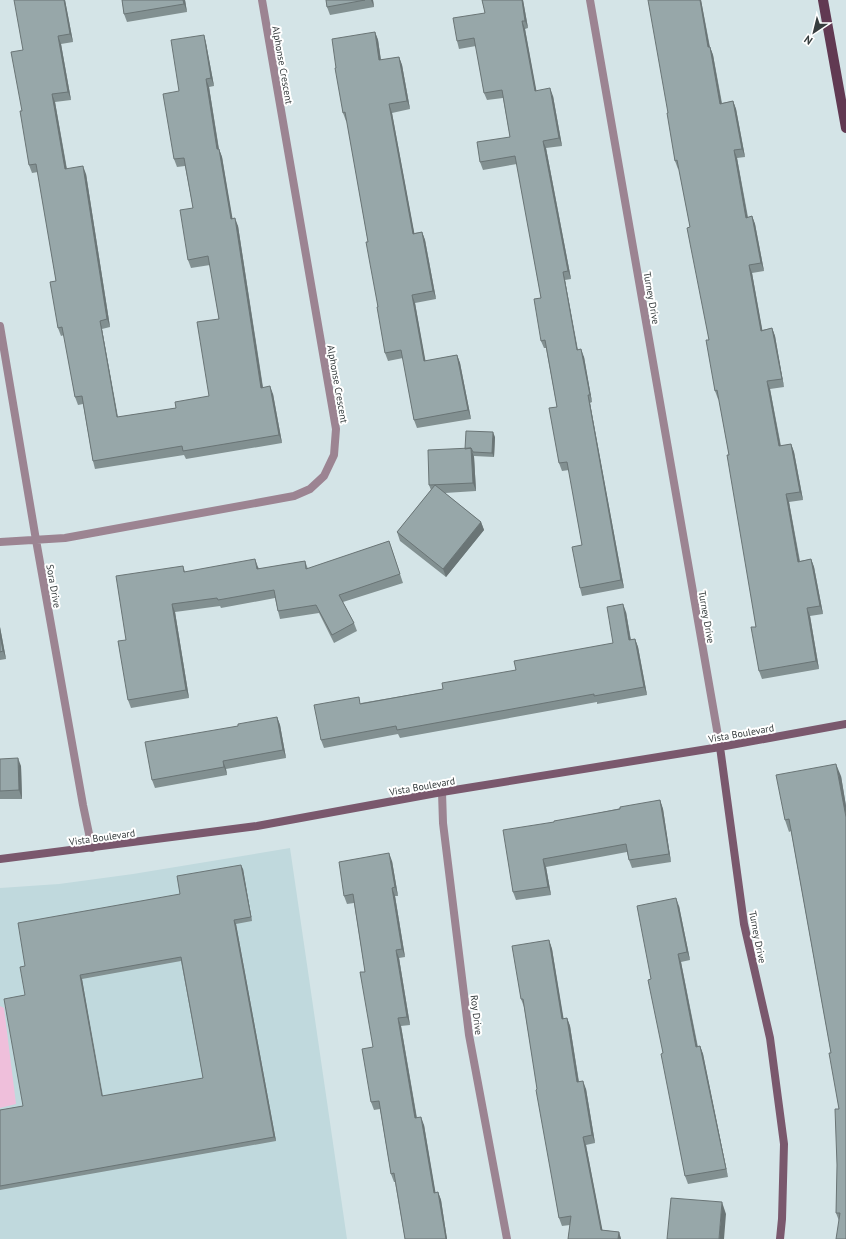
<svg xmlns="http://www.w3.org/2000/svg" width="846" height="1239" viewBox="0 0 846 1239" font-family="'PT Sans',sans-serif">
	<rect width="100%" height="100%" fill="#d4e4e7"/>
	<path fill="#c0d9dd" d="M290,848L347,1239H0V888L59,884L133,874Z"/>
	<path fill="#efbfdb" d="M0,1006L4,1008L16,1104L0,1108Z"/>
	<g fill="none" stroke-linecap="round" stroke-linejoin="round">
		<path stroke="#9c8492" stroke-width="8" d="M590,0L720,747
			M0,326L36,540L83,805L92,848
			M0,542L65,538L294,496L310,489L324,476L334,455L336,429L262,0
			M442,792L443,823L469,1035L507,1239"/>
		<path stroke="#7a586d" stroke-width="8" d="M720,747L744,924L770,1038L784,1144L782,1219L780,1239
			M0,859L257,826L442,792L720,747L846,724"/>
		<path stroke="#613952" stroke-width="10" d="M823,0L846,128"/>
	</g>
	<path fill="#829091" fill-rule="evenodd" d="M65,0L73,42L61,44L71,100L55,102L67,169L86,174L110,327L102,329L118,417L176,408L209,396L219,319L210,265L191,268L188,260L193,208L185,166L177,167L174,159L179,91L204,35L206,43L214,86L209,87L219,149L222,157L232,219L238,226L263,387L273,394L282,443L186,459L184,455L95,469L93,461L83,404L78,405L75,397L64,335L61,336L58,328L56,281L38,172L32,173L29,165L22,111L23,50Z
		M122,0H185L187,12L127,22L124,14Z
		M326,0H373L374,7L330,15L327,7Z
		M482,0H523L528,28L525,29L536,91L553,96L562,146L546,148L571,279L565,280L578,350L584,357L592,402L590,403L624,588L582,596L580,588L582,545L569,470L562,471L559,463L557,407L546,348H544L541,341V298L517,164L483,170L480,162L510,137L503,98L487,100L484,93L476,46L459,49L457,41L485,13Z
		M701,0L710,47L713,55L722,103L733,101L736,109L745,157L737,158L748,217L752,216L755,224L764,271L752,273L762,330L772,328L775,336L784,387L770,389L781,446L791,444L794,452L803,500L789,502L800,561L811,559L814,567L823,614L810,616L819,669L762,679L759,671L756,627L729,455L719,399H718L715,391L709,340L690,227L679,168L678,169L675,161L668,113Z
		M375,32L378,40L381,60L399,57L402,65L410,109L392,113L414,233L422,232L425,240L436,299L415,303L425,361L457,355L460,363L471,419L417,428L414,420L403,358L388,361L385,353L368,242L347,121H346L343,113L336,68Z
		M495,437L494,457L474,456L476,491L445,493L481,522L484,530L446,577L400,541L397,532L431,490L429,485L465,449Z
		M389,541L403,583L343,602L354,623L357,631L334,643L319,613L280,619L278,611L275,598L221,608L220,606L175,612L189,698L131,708L128,700L183,566L185,572L258,567L259,569L305,561L308,569Z
		M626,612L631,640L635,639L638,647L647,695L597,704V702L400,738L398,734L324,748L321,740L361,703L443,689L516,670L613,643Z
		M0,627L6,659L0,660Z
		M277,717L280,725L286,758L226,769L227,775L155,788L152,780L238,726Z
		M0,759L21,766L22,799H0Z
		M841,776L846,806V1239L836,1213L839,1109L831,1053L791,831L789,832L785,820Z
		M660,800L663,809L671,862L632,868L629,860L627,852L546,867L551,895L516,900L513,892L554,822Z
		M392,861L398,896H395L405,957L399,958L410,1025L401,1026L417,1118L424,1125L435,1192H438L441,1200L447,1239H405L395,1182H394L391,1174L380,1109L374,1110L371,1102L373,1047L365,972L354,903L347,904L344,896Z
		M243,869L252,921L236,924L276,1141L0,1190V1110L23,1106L25,995V966L180,894ZM181,961L203,1078L103,1096L82,979Z
		M679,906L690,960L681,962L698,1047L700,1046L703,1054L728,1177L688,1184L685,1176L663,1053L651,979Z
		M549,940L552,949L563,1018H567L570,1026L579,1082L586,1089L595,1143L586,1145L602,1230L619,1232L621,1239H568L570,1225L562,1226L559,1218L524,1007L521,999Z"/>
	<path fill="#6a7576" d="M64,0H65L73,42L70,34Z
		M183,0H185L187,12L184,4Z
		M371,0H373L374,7Z
		M522,0H523L528,28L525,21Z
		M700,0H701L711,55L708,47Z
		M522,21L525,29L538,99L535,91Z
		M375,32L378,40L382,68L379,60Z
		M204,35L206,43L214,86L211,78Z
		M58,36L61,44L71,100L68,92Z
		M710,47L713,55L723,112L720,104Z
		M399,57L402,65L410,109L407,101Z
		M206,79L209,87L220,157L217,149Z
		M550,88L553,96L562,146L559,138Z
		M52,94L55,102L68,177L65,169Z
		M733,101L736,109L745,157L742,149Z
		M389,104L392,113L416,242L413,234Z
		M543,141L546,148L571,279L568,271Z
		M219,149L222,157L234,227L231,219Z
		M734,150L737,158L749,226L746,218Z
		M83,166L86,174L110,327L107,319Z
		M752,216L755,224L764,271L761,263Z
		M235,218L238,226L264,396L261,388Z
		M422,232L425,240L436,299L433,291Z
		M749,265L752,273L764,339L761,331Z
		M563,272L565,280L579,358L577,350Z
		M412,295L415,303L427,369L424,361Z
		M100,321L102,329L119,425L117,417Z
		M772,328L775,336L784,387L782,379Z
		M581,349L584,357L592,402L590,395Z
		M457,355L460,363L471,419L468,410Z
		M767,381L770,389L782,454L779,446Z
		M270,386L273,394L282,443L279,435Z
		M588,395L590,403L624,588L621,580Z
		M493,432L495,437L494,457L492,453Z
		M791,444L794,452L803,500L800,492Z
		M471,448L474,457L476,491L473,483Z
		M786,494L789,502L801,570L798,562Z
		M481,522L484,530L446,577L443,569Z
		M255,559L258,567L260,577L257,569Z
		M811,559L814,567L823,614L820,606Z
		M172,604L175,612L189,698L186,690Z
		M623,604L626,612L632,648L629,640Z
		M807,608L810,616L819,669L816,661Z
		M0,627L6,659L3,651L0,635Z
		M635,639L638,647L647,695L644,687Z
		M277,717L280,725L286,758L283,750Z
		M18,758L21,766L22,799L19,790Z
		M223,761L226,769L227,775L224,767Z
		M836,764L841,776L846,806V817Z
		M660,800L663,809L671,862L669,854Z
		M389,853L392,861L398,896L395,887Z
		M543,859L546,867L551,895L548,887Z
		M241,865L243,869L252,921L251,917Z
		M392,888L395,896L405,957L402,949Z
		M676,898L679,906L690,960L687,952Z
		M234,920L236,924L276,1141L274,1137Z
		M549,940L552,949L565,1027L562,1019Z
		M396,950L399,958L410,1025L407,1017Z
		M678,954L681,962L699,1055L696,1047Z
		M80,975L82,979L103,1100L102,1096Z
		M398,1018L401,1026L418,1126L415,1118Z
		M567,1018L570,1026L580,1090L577,1082Z
		M700,1046L703,1054L728,1177L726,1169Z
		M583,1081L586,1089L595,1143L592,1135Z
		M421,1117L424,1125L437,1201L434,1193Z
		M583,1137L586,1145L604,1238L601,1230Z
		M438,1192L441,1200L447,1239H446Z
		M722,1202L726,1214L724,1239H719Z
		M619,1232L621,1239H618Z"/>
	<path fill="#97a7a9" stroke="#6a7576" fill-rule="evenodd" d="M14,0H64L70,34L58,36L68,92L52,94L65,169L83,166L107,319L100,321L117,417L176,408L175,402L209,396L197,322L219,319L208,256L188,260L180,210L193,208L184,158L174,159L163,94L179,91L171,40L204,35L211,78L206,79L217,149H219L231,219L235,218L261,388L270,386L279,435L183,451L182,446L93,461L82,396L75,397L62,327L58,328L50,282L56,281L36,164L29,165L20,111H22L11,52L23,50Z
		M122,0H183L184,4L124,14Z
		M326,0H365L327,7Z
		M482,0H522L525,21H522L535,91L550,88L559,138L543,141L568,271L563,272L577,350L581,349L590,395H588L621,580L580,588L572,547L582,545L567,462L559,463L549,408L557,407L545,340L541,341L534,299L541,298L515,156L480,162L477,142L510,137L502,90L484,93L474,38L457,41L453,18L485,13Z
		M648,0H700L708,47H710L720,104L733,101L742,149L734,150L746,218L752,216L761,263L749,265L761,331L772,328L782,379L767,381L779,446L791,444L800,492L786,494L798,562L811,559L820,606L807,608L816,661L759,671L751,627H756L727,455H729L717,390L715,391L706,340H709L687,228L690,227L677,160L675,161L667,113H668Z
		M375,32L379,60L399,57L407,101L389,104L413,234L422,232L433,291L412,295L424,361L457,355L468,410L414,420L401,350L385,353L377,307H378L366,242H368L345,112L343,113L335,68H336L332,39Z
		M466,431L493,432L492,453L473,452L471,448L465,449Z
		M471,448L473,483L429,485L428,450Z
		M435,485L481,522L443,569L397,532Z
		M389,541L400,574L339,595L354,623L332,635L316,605L278,611L274,590L218,600L217,598L172,604L186,690L128,700L118,641L126,640L116,576L183,566L184,572L255,559L257,569L305,561L306,569Z
		M623,604L629,640L635,639L644,687L594,696V694L397,730L396,726L321,740L314,705L359,697L360,704L443,689L442,683L516,670L514,661L613,643L607,607Z
		M0,635L3,651L0,652Z
		M277,717L283,750L223,761L224,767L152,780L145,742L238,726V724Z
		M18,758L19,790L0,791V759Z
		M836,764L846,817V1239H836L840,1213H836L837,1165L835,1109H839L829,1053H831L789,819L785,820L776,775Z
		M660,800L669,854L629,860L626,844L543,859L548,887L513,892L503,830L554,822V821L620,809V807Z
		M389,853L395,887L392,888L402,949L396,950L407,1017L398,1018L415,1118L421,1117L434,1193L438,1192L446,1239H405L394,1173L391,1174L379,1101L371,1102L362,1049L373,1047L360,972H365L353,894L344,896L339,862Z
		M241,865L251,917L234,920L274,1137L0,1186V1110L23,1106L4,999L25,995L20,967L25,966L18,923L180,894L177,876ZM181,957L203,1078L102,1096L80,975Z
		M676,898L687,952L678,954L696,1047L700,1046L726,1169L685,1176L661,1054L663,1053L648,980L651,979L637,906Z
		M549,940L562,1019L567,1018L577,1082L583,1081L592,1135L583,1137L601,1230L619,1232L618,1239H568L571,1216L559,1218L536,1090L537,1089L523,999H521L512,946Z
		M671,1198L722,1202L719,1239H667Z"/>
	<g text-anchor="middle" stroke-width="4" stroke-linejoin="round" paint-order="stroke">
		<g font-size="10" fill="#363d3e" stroke="#fff">
			<text transform="translate(283 65) rotate(80)" y="4">Alphonse Crescent</text>
			<text transform="translate(652 298) rotate(80)" y="4">Turney Drive</text>
			<text transform="translate(338 384) rotate(80)" y="4">Alphonse Crescent</text>
			<text transform="translate(54 586) rotate(80)" y="4">Sora Drive</text>
			<text transform="translate(707 617) rotate(80)" y="4">Turney Drive</text>
			<text transform="translate(741 733) rotate(-10)" y="4">Vista Boulevard</text>
			<text transform="translate(422 786) rotate(-10)" y="4">Vista Boulevard</text>
			<text transform="translate(102 837) rotate(-8)" y="4">Vista Boulevard</text>
			<text transform="translate(758 937) rotate(79)" y="4">Turney Drive</text>
			<text transform="translate(477 1015) rotate(83)" y="4">Roy Drive</text>
		</g>
	</g>
	<g transform="translate(814 32) rotate(215)" stroke="#ffffff" stroke-width="3" paint-order="stroke">
	<path d="M0-3L7 15L0 10L-7 15Z" fill="#363d3e"/>
	<text y="-6" font-size="11" font-weight="bold" text-anchor="middle" fill="#363d3e">N</text>
	</g>
</svg>
